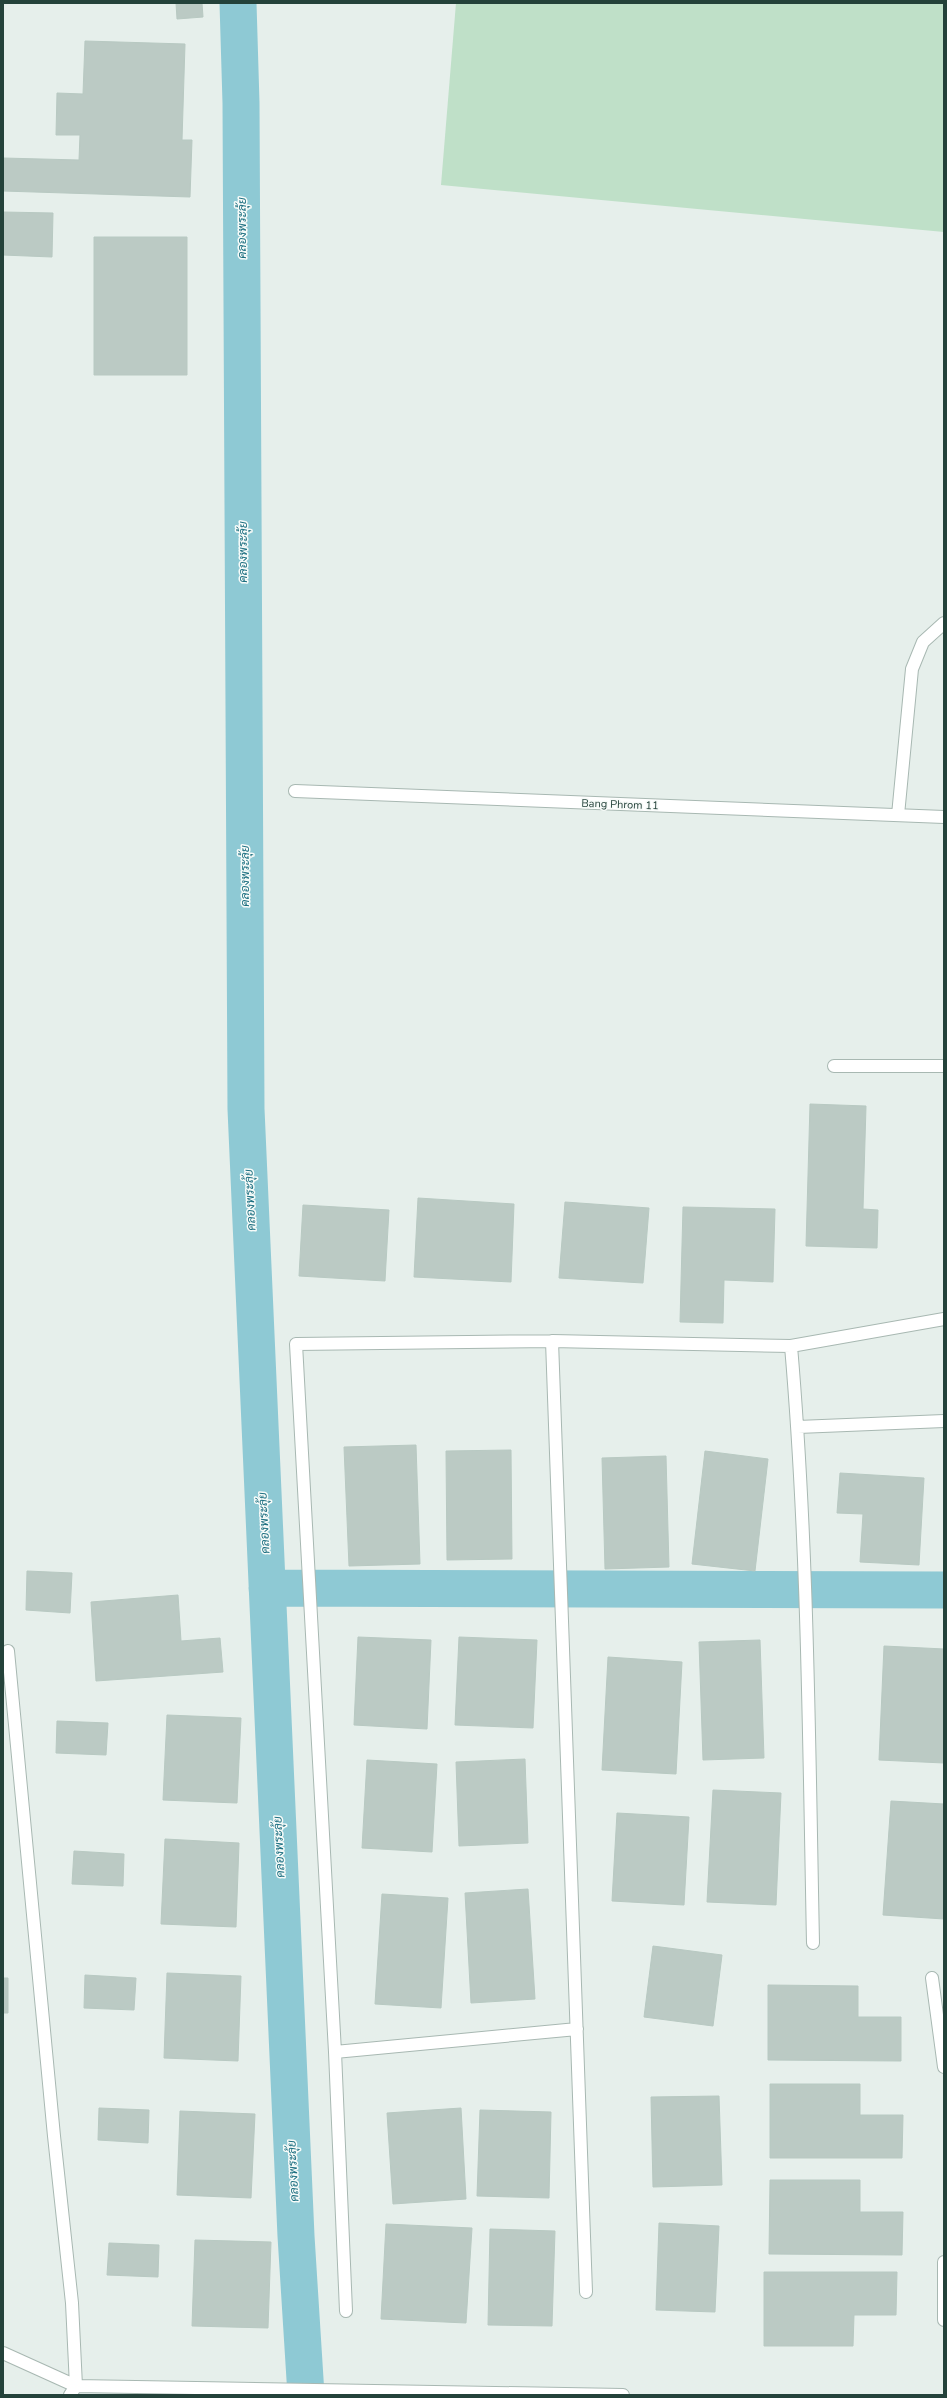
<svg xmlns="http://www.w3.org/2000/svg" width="947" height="2398" viewBox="0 0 947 2398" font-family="'Nunito Sans',Sarabun,sans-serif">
	<rect width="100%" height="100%" fill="#e6efeb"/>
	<path fill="#bfe0c8" d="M456,3H944V232L441,185Z"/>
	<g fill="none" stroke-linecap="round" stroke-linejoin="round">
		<path stroke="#8ec9d4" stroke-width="37" d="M238,3L241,103L246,1109L296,2236L306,2395
			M267,1588L944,1590"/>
	</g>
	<path fill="#bbcac4" stroke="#b8c9c2" d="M176,3H202L203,17L177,19Z
		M85,41L185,44L182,140H192L190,197L3,191V158L79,160L80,135H56L57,93L83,94Z
		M3,212L53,213L52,257L3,255Z
		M94,237H187V375H94Z
		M810,1104L866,1106L863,1209L878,1210L877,1248L806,1246Z
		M418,1198L514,1204L511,1282L414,1277Z
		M565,1202L649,1208L643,1283L559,1278Z
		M303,1205L389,1210L385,1281L299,1276Z
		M683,1207L775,1209L773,1282L724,1280L723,1323L680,1322Z
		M416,1445L420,1564L349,1566L344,1447Z
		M511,1450L512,1559L447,1560L446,1451Z
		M705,1451L768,1459L755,1571L692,1564Z
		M666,1456L669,1567L605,1569L602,1458Z
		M840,1473L924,1478L919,1565L860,1562L863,1514L837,1513Z
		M27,1571L72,1573L70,1613L26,1610Z
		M178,1595L181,1641L220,1638L223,1672L96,1681L91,1602Z
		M358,1637L431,1640L427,1729L354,1725Z
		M459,1637L537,1640L533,1728L455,1725Z
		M760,1640L764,1758L703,1760L699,1642Z
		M884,1646L944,1649V1763L879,1760Z
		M608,1657L682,1662L676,1774L602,1770Z
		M167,1715L241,1718L237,1803L163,1800Z
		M57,1721L108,1723L106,1755L56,1753Z
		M525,1759L528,1843L459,1846L456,1762Z
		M367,1760L437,1764L432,1852L362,1848Z
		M713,1790L781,1793L776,1905L707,1902Z
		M891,1801L944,1804V1919L883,1915Z
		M617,1813L689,1817L684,1905L612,1901Z
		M165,1839L239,1843L236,1927L161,1924Z
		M74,1851L124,1854L123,1886L72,1884Z
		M528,1889L535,1999L471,2003L465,1893Z
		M382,1894L448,1898L441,2008L375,2004Z
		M653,1946L722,1955L713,2026L644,2017Z
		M167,1973L241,1976L238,2061L164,2058Z
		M85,1975L136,1978L134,2010L84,2008Z
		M3,1978H8V2013H3Z
		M768,1985L858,1986V2017H901V2061L768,2060Z
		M770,2084H860V2115H903L902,2158H770Z
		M719,2096L722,2185L653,2187L651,2097Z
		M99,2108L149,2110L148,2143L98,2140Z
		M461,2108L466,2199L393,2204L387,2113Z
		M480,2110L551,2112L549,2198L477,2196Z
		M180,2111L255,2114L251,2198L177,2195Z
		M770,2180H860V2212H903L902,2255L769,2254Z
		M659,2223L719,2226L715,2312L656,2310Z
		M386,2224L472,2228L466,2323L381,2319Z
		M490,2229L555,2231L552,2326L488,2325Z
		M195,2240L271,2242L268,2328L192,2326Z
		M109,2243L159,2245L158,2277L107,2275Z
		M764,2272H897L896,2315H854L853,2346H764Z"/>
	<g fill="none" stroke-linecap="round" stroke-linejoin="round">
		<g stroke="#a8b8b2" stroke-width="14">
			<path id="minor" d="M295,791L944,817
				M898,815L912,669L923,642L944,623
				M834,1066H944
				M552,1341L586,2292
				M791,1346C808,1544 809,1744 813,1943
				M798,1427L944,1421
				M8,1651L54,2136L72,2303L76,2386L70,2395
				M932,1978L944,2067
				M335,2052L577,2029
				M944,2262V2320
				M346,2311L335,2052L296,1344L552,1341L791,1346L944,1319
				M3,2353L76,2386L623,2395"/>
		</g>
		<use href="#minor" stroke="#fff" stroke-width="12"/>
	</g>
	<g text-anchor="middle" stroke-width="3" stroke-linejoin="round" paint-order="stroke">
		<g font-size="11" fill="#24423a" stroke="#f7fbf9">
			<text transform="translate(620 804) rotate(2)" y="4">Bang Phrom 11</text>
		</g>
		<g font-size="12" font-style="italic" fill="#1c6f80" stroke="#f7fbf9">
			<text transform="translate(242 228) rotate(-90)" y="4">คลองพระลุ้ย</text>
			<text transform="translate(243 552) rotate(-90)" y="4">คลองพระลุ้ย</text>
			<text transform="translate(245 876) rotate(-90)" y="4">คลองพระลุ้ย</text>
			<text transform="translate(250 1200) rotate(-93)" y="4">คลองพระลุ้ย</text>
			<text transform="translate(264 1523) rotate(-93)" y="4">คลองพระลุ้ย</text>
			<text transform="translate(279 1847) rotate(-93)" y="4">คลองพระลุ้ย</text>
			<text transform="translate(293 2171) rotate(-93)" y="4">คลองพระลุ้ย</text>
		</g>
	</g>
	<rect width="947" height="2398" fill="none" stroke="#24423a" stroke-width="8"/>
</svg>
